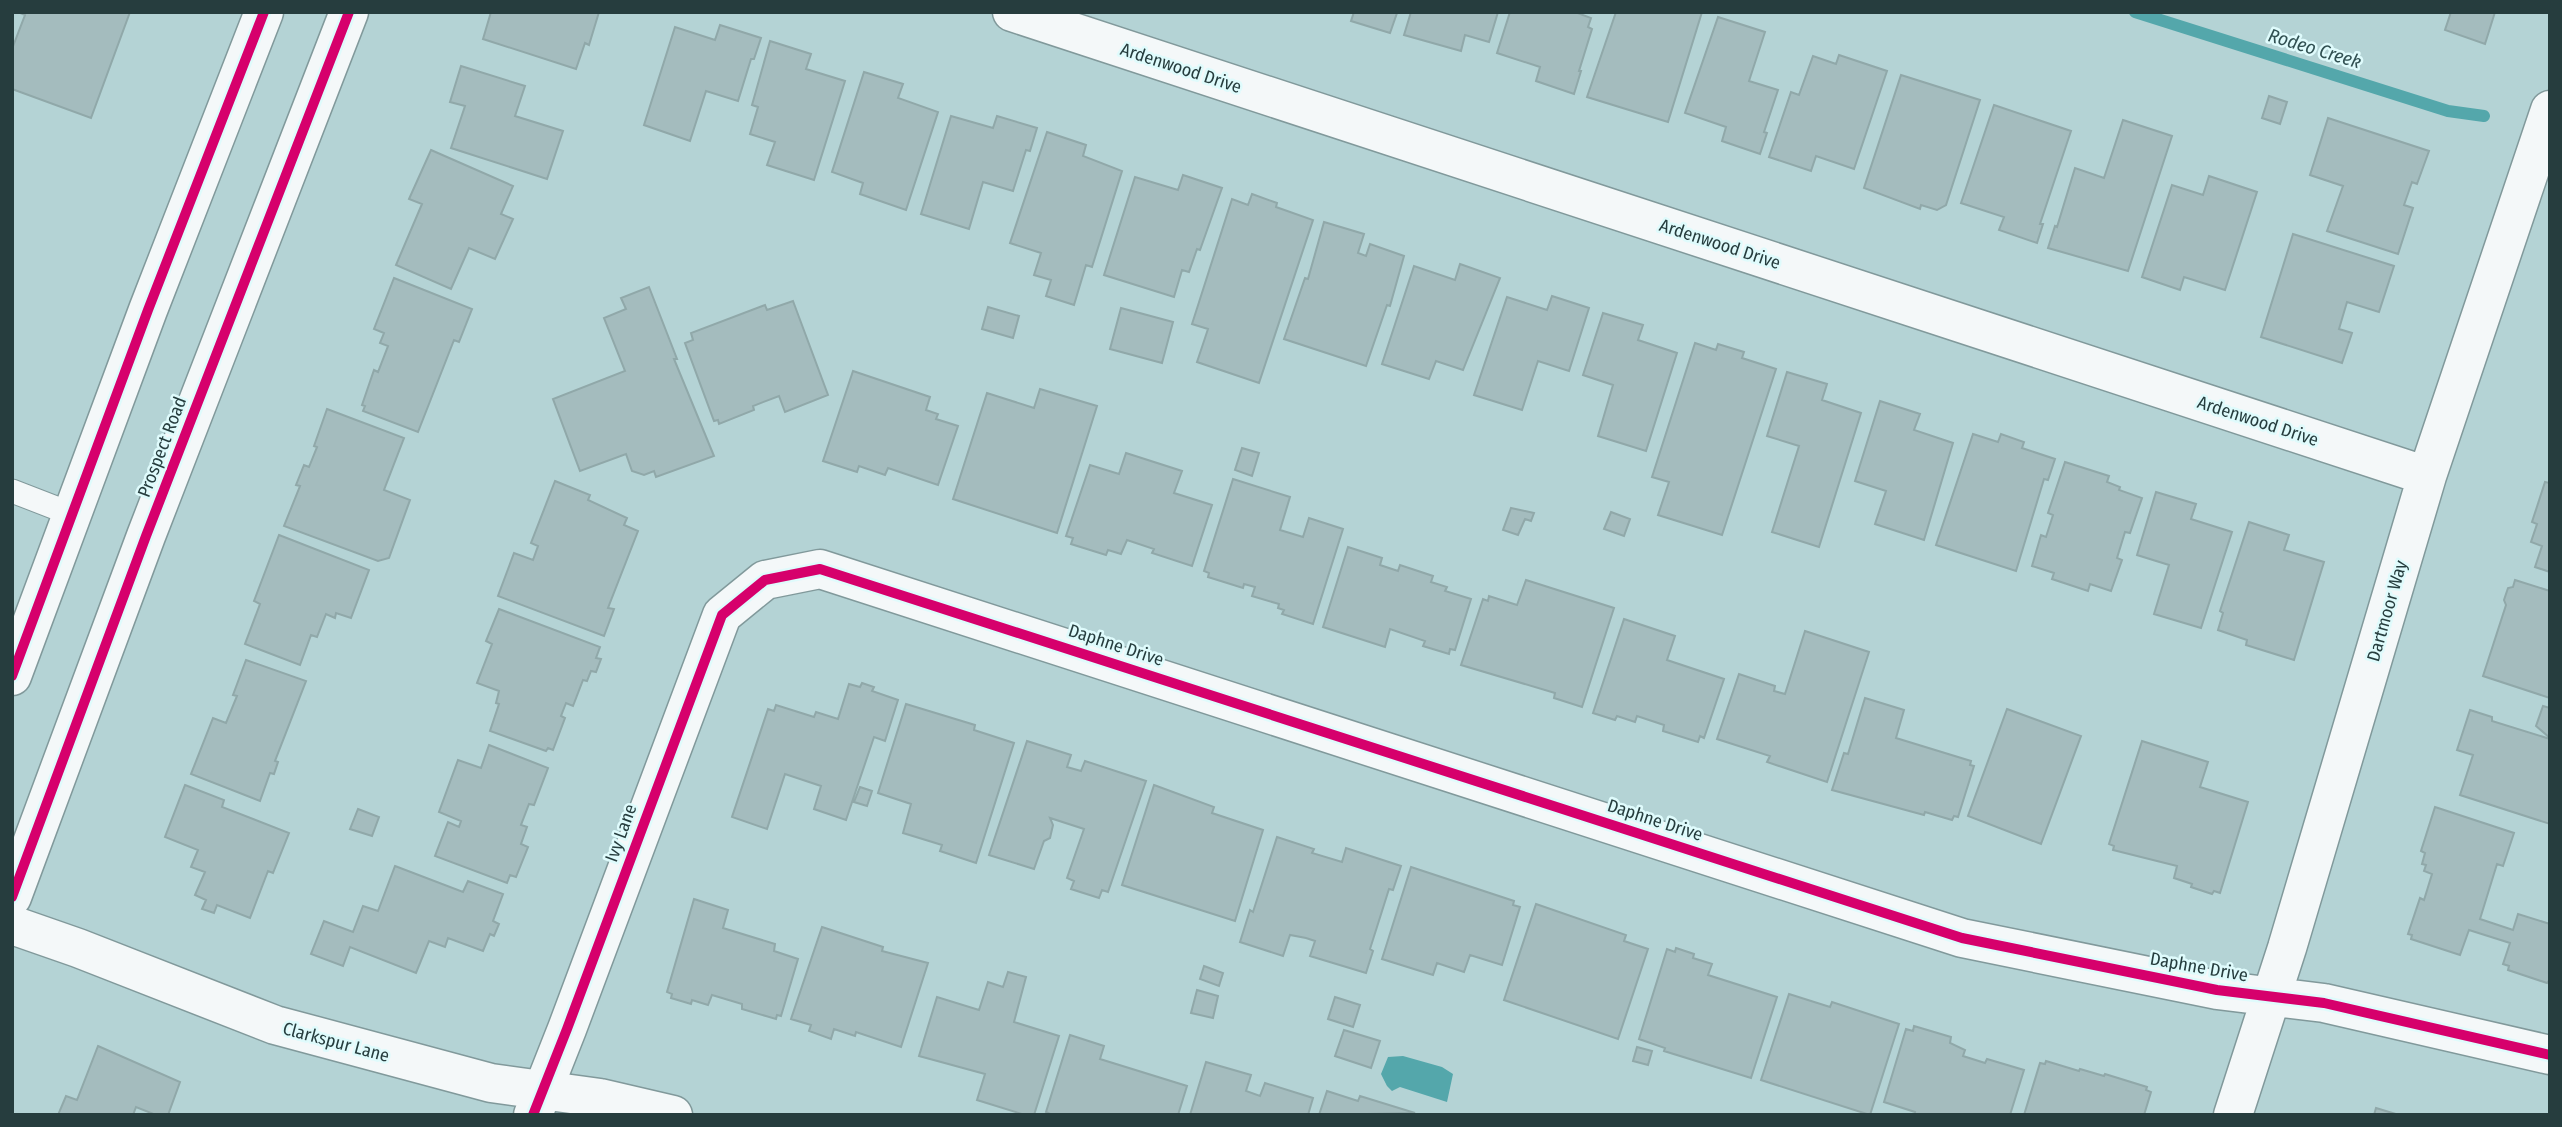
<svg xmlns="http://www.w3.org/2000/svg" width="2562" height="1127" viewBox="0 0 2562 1127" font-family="'Fira Sans Condensed',sans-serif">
	<rect width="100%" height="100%" fill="#b4d3d5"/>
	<path fill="#54a7ab" d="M1403,1056L1442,1067L1453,1074L1447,1102L1400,1087L1392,1091L1387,1086L1381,1074L1388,1057Z"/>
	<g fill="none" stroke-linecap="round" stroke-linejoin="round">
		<path stroke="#54a7ab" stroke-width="12" d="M2135,12L2448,111L2484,116"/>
	</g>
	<path fill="#a4bcbe" stroke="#90a8a9" stroke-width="2" d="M18,12H130L91,118L12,89V49L25,15Z
		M491,12H599L589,45L585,43L576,69L483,39Z
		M1354,12H1395L1397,13L1390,33L1351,21Z
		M1411,12H1498L1489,42L1465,35L1461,51L1404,35Z
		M1510,12H1575L1591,18L1588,27L1592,29L1579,71H1581L1574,94L1536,81L1540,67L1497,53Z
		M1616,12H1702L1668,122L1587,97Z
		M2451,12H2495L2485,44L2445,30Z
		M1718,17L1765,32L1749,81L1778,90L1764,132L1767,133L1760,154L1722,141L1726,127L1685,113Z
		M720,25L761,38L754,59H751L738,101L706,91L690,141L644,125L675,27L715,40Z
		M770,41L811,54L806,69L845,81L814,180L767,165L775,142L750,134L758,107L752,105Z
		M1839,55L1887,71L1854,169L1816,156L1811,171L1769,157L1791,92L1799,95L1813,56L1836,64Z
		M461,66L525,86L515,116L563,131L547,179L451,148L465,106L450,102Z
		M864,72L903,84L898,98L938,112L906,210L860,194L863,183L832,172Z
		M1901,75L1980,100L1946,205L1937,210L1921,205L1920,209L1864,188Z
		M2269,96L2287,102L2280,124L2262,118Z
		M1994,105L2071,131L2040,224H2043L2037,243L1999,230L2004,217L1961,203Z
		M951,116L993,128L997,116L1037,128L1030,151L1026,150L1013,191L983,182L969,229L921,214Z
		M2328,118L2429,151L2417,184L2412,182L2404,205L2413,208L2398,254L2327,231L2343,186L2310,175Z
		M2123,120L2172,136L2128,271L2048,248L2055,226L2057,227L2075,168L2104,178Z
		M1047,132L1086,145L1083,156L1122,171L1092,267L1086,265L1074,305L1046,296L1051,280L1034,275L1041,253L1010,243Z
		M431,150L513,186L501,214L513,219L495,259L469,248L451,289L396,265L422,204L409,199Z
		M1183,175L1222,188L1200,250L1197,249L1189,272L1182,270L1174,297L1104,275L1135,177L1178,190Z
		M2209,176L2257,192L2225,290L2184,277L2180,290L2142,277L2172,185L2203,195Z
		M1252,194L1277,203L1276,207L1313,220L1259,383L1197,362L1208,329L1192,324L1232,199L1248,205Z
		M1324,222L1364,234L1358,253L1366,256L1370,244L1404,256L1390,306L1387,305L1366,366L1284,339L1305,278L1308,279Z
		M2293,234L2394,266L2379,312L2347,302L2339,329L2352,333L2342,363L2261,337Z
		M1460,264L1500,278L1463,370L1436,361L1429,379L1382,364L1414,266L1455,280Z
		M394,278L472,309L459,342L454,340L418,432L363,411L365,406L362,405L374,370L378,372L388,346L380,343L384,333L374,329Z
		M649,287L677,359H674L714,456L656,477L654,471L644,475L632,471L626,454L580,471L553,399L625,371L604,318L626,309L621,298Z
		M1552,296L1589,308L1569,371L1538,361L1522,410L1474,395L1507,297L1547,310Z
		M793,301L828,395L785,412L779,396L753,406L754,410L719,424L718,420L714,421L685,343L693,340L691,333L765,305L767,310Z
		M988,307L1019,316L1013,338L982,329Z
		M1121,308L1173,322L1162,363L1110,349Z
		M1603,313L1643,325L1638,340L1677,353L1646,451L1598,436L1613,385L1583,375Z
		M1695,343L1716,350L1718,344L1744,352L1742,358L1776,369L1722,535L1658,515L1669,482L1652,477Z
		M853,371L930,397L926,410L938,414L936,419L958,426L938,485L888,468L885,475L859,466L857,472L823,461Z
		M1787,372L1827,384L1822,400L1861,413L1819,547L1772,532L1799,446L1767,436Z
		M1040,389L1097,406L1057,533L953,499L987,393L1034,408Z
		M1880,401L1920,414L1914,430L1953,443L1924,540L1875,524L1886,491L1855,481Z
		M327,409L404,438L384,490L410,500L389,558L378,561L284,526L300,486L296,485L304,465L309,467L317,447L314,446Z
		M1973,434L1998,442L2001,434L2024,442L2022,448L2055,459L2048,480L2044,479L2016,571L1936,545Z
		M1242,448L1259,453L1252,476L1235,470Z
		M1126,453L1182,471L1174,493L1212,505L1192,566L1152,553L1154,549L1127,540L1121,554L1108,550L1106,555L1071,544L1073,538L1066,536L1090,465L1119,474Z
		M2065,462L2109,476L2107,482L2120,487L2119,490L2142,498L2130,533L2125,532L2117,558L2122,560L2111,591L2090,584L2088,591L2052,579L2054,573L2032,566L2041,535L2046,537L2053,515L2048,513Z
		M1233,479L1290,497L1280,530L1303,537L1309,518L1343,529L1313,624L1282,614L1284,610L1278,608L1279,604L1252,596L1255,587L1244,584L1243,588L1208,577L1209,573L1204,571Z
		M555,481L590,495L588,500L627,518L624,525L638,531L608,608L614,609L604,636L498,596L514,553L533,560L538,546L531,543Z
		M2545,482L2550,483V572L2535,567L2542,546L2531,542L2537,524L2532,522Z
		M2156,492L2196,504L2191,519L2232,532L2201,628L2154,614L2169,565L2137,555Z
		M1511,508L1534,513L1531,521L1525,519L1518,535L1503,530Z
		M1611,512L1630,519L1624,536L1604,529Z
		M2249,522L2289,535L2284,550L2324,562L2294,660L2246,645L2247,640L2218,630L2223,613L2220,611Z
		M279,535L369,570L351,618L336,613L335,618L326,614L317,637L311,635L300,665L245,644L260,604L254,601Z
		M1348,547L1382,558L1380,565L1398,571L1400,565L1433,576L1431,582L1447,587L1445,591L1471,599L1455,650L1450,649L1449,654L1423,646L1425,641L1390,629L1385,647L1323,627Z
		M1526,580L1614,608L1582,707L1554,698L1555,693L1461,665L1483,599L1488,601L1489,596L1517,605Z
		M2515,580L2550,591V698L2483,676L2506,605L2504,600L2508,588L2513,587Z
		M499,609L600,647L596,658L601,659L596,672L591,671L587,681L583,680L573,706L566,703L561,716L565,718L553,750L548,748L546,751L490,731L499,704L496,703L499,691L477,683L492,644L486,641Z
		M1624,619L1675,636L1667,660L1724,679L1704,738L1700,736L1698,742L1663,731L1664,725L1637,716L1635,722L1617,716L1615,720L1593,713Z
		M1805,631L1869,652L1827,782L1767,762L1770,756L1717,739L1739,674L1775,686L1774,691L1785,694Z
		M246,660L306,681L275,761L278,762L274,774L270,773L260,801L191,774L213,718L226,723L237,696L233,695Z
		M862,683L874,687L872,691L898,700L885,741L874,737L846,820L814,809L821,786L785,774L767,829L732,817L768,709L774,711L776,705L814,717L816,712L838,719L849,684L860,687Z
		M1865,698L1904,710L1896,738L1971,761L1970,765L1974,766L1958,817L1954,816L1952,820L1925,812L1924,815L1832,790L1844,753L1848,754Z
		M906,704L975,725L974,730L1014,743L976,863L940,851L942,845L903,833L911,804L878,793Z
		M2543,706L2550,708V738L2536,726Z
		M2007,709L2081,736L2041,844L1968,816Z
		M2470,710L2492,717V721L2550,739V824L2460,795L2473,755L2457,750Z
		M1027,741L1071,755L1067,767L1081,771L1085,761L1146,781L1108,892L1102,890L1099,898L1071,889L1074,881L1067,878L1084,829L1050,818L1053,825L1050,838L1044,841L1034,869L989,855Z
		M2142,741L2208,762L2200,787L2248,802L2220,893L2214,891L2212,894L2191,887L2192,884L2174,878L2177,866L2113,850L2114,846L2109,844Z
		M489,745L548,768L534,805L529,804L521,825L527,827L521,844L528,847L516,877L510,875L507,883L435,856L448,822L459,827L461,821L439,812L458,760L481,768Z
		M185,785L224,800L222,807L289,833L273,873L268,871L250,918L217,905L214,913L202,909L206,900L195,895L205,872L191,867L198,850L165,837Z
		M1154,785L1214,807L1212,813L1263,830L1235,921L1122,885Z
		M860,787L872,791L867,806L854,802Z
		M2435,807L2514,833L2503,866L2497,864L2480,919L2513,930L2518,914L2550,924V979L2547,983L2508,970L2509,966L2503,964L2510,943L2469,930L2460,955L2411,939L2412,935L2408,934L2420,898L2424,900L2432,874L2424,871L2426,865L2422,864L2425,853L2421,851Z
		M358,809L379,817L372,836L350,829Z
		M1277,837L1314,849L1312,853L1342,862L1346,848L1401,866L1393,890L1389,889L1370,949L1373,951L1366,973L1310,956L1315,941L1306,938L1290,935L1283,956L1240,942L1250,910L1253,912Z
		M395,866L463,892L468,881L503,894L493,921L499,924L494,936L490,934L483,951L448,938L445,947L429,941L416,973L350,947L343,966L311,954L324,921L353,932L363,906L378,911Z
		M1411,867L1514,901L1513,905L1520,907L1502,965L1470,955L1464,972L1437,963L1433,975L1382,959Z
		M694,899L728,910L723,928L775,944L774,951L798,959L781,1016L777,1015L776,1019L742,1009V1004L712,995L708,1005L692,1000L691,1004L671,998L672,994L667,992Z
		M1536,904L1626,935L1624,941L1648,949L1618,1039L1504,1000Z
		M822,927L883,947L882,951L928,963L901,1047L856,1032L855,1036L834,1029L831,1039L809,1031L811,1025L791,1019Z
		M1676,948L1694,954L1693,958L1712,964L1708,975L1777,997L1751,1078L1664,1051L1665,1048L1639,1039L1667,949L1675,952Z
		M1204,966L1223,973L1219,986L1200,979Z
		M1008,972L1026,977L1014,1022L1059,1036L1034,1115H1025L977,1100L985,1074L919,1056L937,997L979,1010L988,982L1003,987Z
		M1197,990L1218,996L1213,1018L1191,1013Z
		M1789,994L1830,1007L1832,1002L1899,1024L1870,1115L1761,1080Z
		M1335,997L1360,1005L1353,1027L1328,1019Z
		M1914,1026L1951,1037L1950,1043L1965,1050L1963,1056L1985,1063L1987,1059L2024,1070L2010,1115H1914L1915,1112L1884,1102L1906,1029L1913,1031Z
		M1344,1030L1380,1041L1371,1068L1335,1056Z
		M1070,1035L1104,1046L1100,1059L1187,1086L1178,1115H1052L1046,1112Z
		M98,1046L180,1082L168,1115H156L136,1107L133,1115H58L66,1096L77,1100Z
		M1637,1047L1652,1051L1648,1065L1633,1061Z
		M2046,1061L2079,1071L2080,1069L2104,1076L2105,1074L2147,1087L2146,1090L2151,1092L2144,1115H2024L2040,1063L2045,1064Z
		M1206,1062L1251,1075L1246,1091L1260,1096L1265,1083L1313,1098L1308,1115H1190Z
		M1327,1091L1358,1101L1360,1096L1415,1113L1319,1115Z
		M2376,1108L2399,1115H2374Z"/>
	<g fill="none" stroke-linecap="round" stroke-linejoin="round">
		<g stroke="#81999b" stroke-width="25">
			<path id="lane" d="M12,491L74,515"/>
		</g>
		<g stroke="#81999b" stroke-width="41">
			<path id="street" d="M1012,12L2427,476
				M12,925L78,948L275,1025L491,1083L600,1098L673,1115
				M533,1115L567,1029L722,615L765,580L820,569L1962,938L2217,990L2324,1003L2550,1055
				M2233,1115L2287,948L2427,476L2550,110"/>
		</g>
		<g stroke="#81999b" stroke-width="41">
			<path id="primary" d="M12,676L148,310L264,12
				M12,897L146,536L349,12"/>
		</g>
		<use href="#lane" stroke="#f4f8f9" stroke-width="23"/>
		<use href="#street" stroke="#f4f8f9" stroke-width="38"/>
		<use href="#primary" stroke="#f4f8f9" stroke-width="38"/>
		<g stroke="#dffbfc" stroke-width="15">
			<path id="cycleway" d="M12,676L148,310L264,12
				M12,897L146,536L349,12
				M533,1115L567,1029L722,615L765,580L820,569L1962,938L2217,990L2324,1003L2550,1055"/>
		</g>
		<use href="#cycleway" stroke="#d6006c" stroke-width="10"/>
	</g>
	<g text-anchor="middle" stroke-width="5" stroke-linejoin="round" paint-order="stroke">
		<g font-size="18" fill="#263d3e" stroke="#dffbfc">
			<text transform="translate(1181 68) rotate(18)" y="6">Ardenwood Drive</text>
			<text transform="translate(1720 244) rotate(18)" y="6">Ardenwood Drive</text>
			<text transform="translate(2258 421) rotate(18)" y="6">Ardenwood Drive</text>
			<text transform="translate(162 447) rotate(-69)" y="6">Prospect Road</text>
			<text transform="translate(2387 611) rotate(-74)" y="6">Dartmoor Way</text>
			<text transform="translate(1116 645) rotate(18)" y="6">Daphne Drive</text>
			<text transform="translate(1655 820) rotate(18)" y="6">Daphne Drive</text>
			<text transform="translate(621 833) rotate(-70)" y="6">Ivy Lane</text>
			<text transform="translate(2199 967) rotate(10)" y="6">Daphne Drive</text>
			<text transform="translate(336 1042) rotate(15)" y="6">Clarkspur Lane</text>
		</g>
		<g font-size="19" font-style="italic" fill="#315052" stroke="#dffbfc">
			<text transform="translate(2315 48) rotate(17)" y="7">Rodeo Creek</text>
		</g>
	</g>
	<rect width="2562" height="1127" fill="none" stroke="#263d3e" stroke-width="28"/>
</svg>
